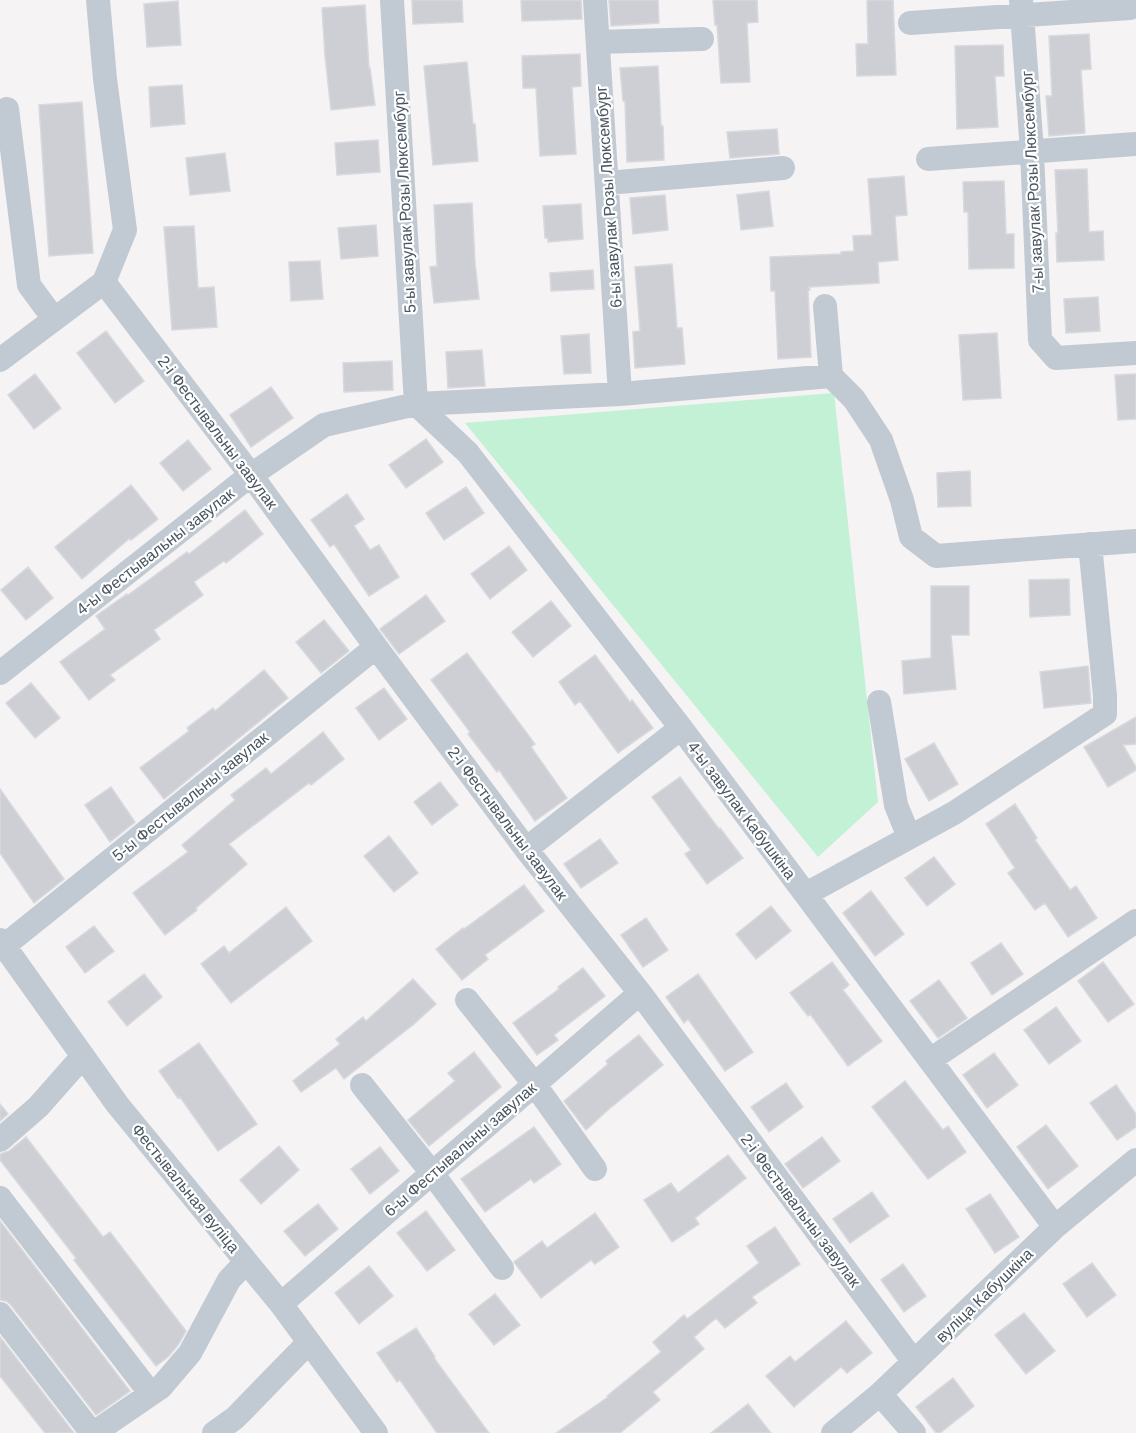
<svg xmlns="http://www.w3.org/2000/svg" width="1136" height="1433" viewBox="0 0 1136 1433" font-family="Arial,sans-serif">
	<rect width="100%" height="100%" fill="#f5f3f3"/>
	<path fill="#c3f1d5" d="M834,393L878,802L818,857L465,423Z"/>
	<path fill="#cdcfd5" stroke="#d7d9de" stroke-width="1.5" d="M412,0H462L463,22L413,24Z
		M521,0H581L582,19L522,21Z
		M609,0H658L659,23L611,26Z
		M713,0H757L758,22L747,23L750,82L721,83L717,25H715Z
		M867,0H893L896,75L857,76L856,44H868Z
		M178,1L181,45L147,47L144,4Z
		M365,5L369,68H370L375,105L331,110L325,56L322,8Z
		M1089,34L1091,69L1081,70L1085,133L1049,136L1046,96H1052L1049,36Z
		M1003,45L1004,76H995L998,127L957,129L955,46Z
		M580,54L581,86L572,87L576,154L540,156L536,88H523L522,56Z
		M467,62L473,124H475L478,161L433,165L424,66Z
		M658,66L661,126H663L664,160L627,162L625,101H623L620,68Z
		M182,85L185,124L151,127L149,87Z
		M82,102L93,253L49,256L39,105Z
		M777,129L779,154L730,158L727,132Z
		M378,140L380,172L337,175L335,143Z
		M225,153L230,191L190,195L186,158Z
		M1087,169L1089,232L1103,231L1104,260L1057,262L1056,233H1058L1055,170Z
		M904,176L907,215L895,216L898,260L878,262L879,283L809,287L810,290H808L811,357L778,359L775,291H771L770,257L841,254V252L854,251L853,236L872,235L868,179Z
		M1004,181L1006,234H1014V268L969,269L968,212H964L963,182Z
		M769,191L773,226L741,230L737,195Z
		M665,195L668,230L633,234L630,198Z
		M472,203L475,262L479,299L434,303L430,267L437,266L434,205Z
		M581,204L583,239L548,242V238H545L543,206Z
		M376,225L378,256L341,259L338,228Z
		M194,226L198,288L214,287L217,327L172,330L164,227Z
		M320,261L323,299L291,301L289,262Z
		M672,264L677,328H682L685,364L635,368L633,332L640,331L635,267Z
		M593,270L594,289L551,291L550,273Z
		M1098,297L1100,331L1066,333L1064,299Z
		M106,331L144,381L115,403L77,353Z
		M997,333L1001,398L963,400L959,335Z
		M589,334L591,373L564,374L561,336Z
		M482,350L485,386L448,388L446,352Z
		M392,361L393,390L344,392L343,363Z
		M35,374L61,408L34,429L8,395Z
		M1136,374V419L1118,420L1115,375Z
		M271,387L293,418L251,447L230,415Z
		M426,439L443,462L406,488L389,465Z
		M188,440L211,469L183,491L160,463Z
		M970,471L971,506L938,507L937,473Z
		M131,485L158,519L131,540L130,538L82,579L55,547Z
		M466,487L484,513L444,540L426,513Z
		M347,494L364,519L354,526L370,550L379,545L399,577L369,596L334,544L330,547L311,520Z
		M245,510L263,534L226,563L224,561L194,582L203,595L154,630L160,639L110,675L115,680L89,700L60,662L105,629L96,616L127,594L128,595L187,552L189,554Z
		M509,546L527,570L490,599L471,574Z
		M28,567L53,598L26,620L1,590Z
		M1069,579L1070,615L1030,617L1029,580Z
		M931,586H969V635H951L956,689L904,694L902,661L931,658Z
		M426,595L445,621L399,654L380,629Z
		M551,601L571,626L533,657L512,632Z
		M324,620L349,651L321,673L296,642Z
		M467,653L535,744L531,747L567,798L535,821L499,770L497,772L468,734L470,732L431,680Z
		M595,655L630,702L632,700L653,728L618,753L580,701L575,705L559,682Z
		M1088,666L1091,703L1044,708L1040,672Z
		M264,670L288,698L164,799L140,768L189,731L187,728L213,708L215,711Z
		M31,683L60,718L35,738L6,703Z
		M384,688L407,719L379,740L356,708Z
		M1136,717V744L1123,745L1136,767V770L1108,787L1084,747Z
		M323,732L344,759L311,785L309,783L229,844L247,864L196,908L197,910L165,935L133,893L188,852L182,845L235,800L231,795L266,768L271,774Z
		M934,743L958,784L929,801L905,759Z
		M680,777L719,829L720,828L743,858L707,884L685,854L691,850L652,797Z
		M440,782L458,805L432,825L414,802Z
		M111,787L135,822L110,842L85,805Z
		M0,789L64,879L34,903L0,853Z
		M1015,804L1037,838L1035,840L1070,890L1076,886L1097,918L1068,937L1045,903L1035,910L1008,873L1015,868L986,824Z
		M389,836L418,873L394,892L364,856Z
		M600,839L618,863L581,888L564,864Z
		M934,857L955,884L927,906L905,878Z
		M524,885L544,911L485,955L488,959L462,980L436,949L463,928L464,929Z
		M871,891L904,934L875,956L843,913Z
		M771,906L791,931L756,959L736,934Z
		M286,907L312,941L231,1003L201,964L224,946L229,953Z
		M646,918L668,950L643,967L621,935Z
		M94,926L114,951L85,973L66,947Z
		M1001,943L1023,974L992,995L971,963Z
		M832,962L849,985L843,990L882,1041L848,1066L810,1014L808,1016L790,993Z
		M1103,962L1134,1004L1108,1022L1078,981Z
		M583,968L605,996L554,1035L558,1040L537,1055L513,1023L559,989L558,987Z
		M144,974L162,997L127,1026L108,1002Z
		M698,974L753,1052L725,1071L688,1019L684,1023L666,997Z
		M413,979L436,1004L414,1024L344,1079L336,1068L301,1092L293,1081L340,1044L336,1039L363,1017L366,1021Z
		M939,980L967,1018L938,1038L910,1001Z
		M1056,1007L1081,1041L1049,1064L1024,1030Z
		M639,1035L663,1065L609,1109L586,1130L564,1101L608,1064L606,1061Z
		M199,1043L257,1124L218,1151L180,1097L178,1098L159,1071Z
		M474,1052L501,1087L429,1146L408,1120L455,1081L448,1073Z
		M994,1053L1018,1085L987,1108L963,1075Z
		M905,1081L943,1130L948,1126L966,1152L928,1179L872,1107Z
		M786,1083L803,1107L769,1132L751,1107Z
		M1116,1085L1136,1114V1127L1117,1140L1090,1103Z
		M0,1104L8,1114L0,1121Z
		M1046,1125L1078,1166L1048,1189L1017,1147Z
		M534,1127L561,1164L534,1183L531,1179L485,1212L461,1179Z
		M26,1137L103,1237L110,1232L186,1331L178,1345L168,1357L156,1366L74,1260L76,1258L0,1160V1154L9,1151Z
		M822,1137L840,1161L803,1188L785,1164Z
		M279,1146L299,1170L261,1204L240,1180Z
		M380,1147L399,1171L370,1194L351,1169Z
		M728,1155L746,1178L695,1218L699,1224L672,1242L644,1200L671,1183L678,1193Z
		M872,1192L889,1216L850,1243L833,1219Z
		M990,1194L1019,1237L995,1253L966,1209Z
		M318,1204L338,1229L305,1256L284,1231Z
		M426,1211L455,1250L427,1271L397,1233Z
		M595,1213L619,1247L595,1264L591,1260L541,1298L514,1262L542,1241L547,1248Z
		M0,1221L130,1391L96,1415L11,1305L6,1301L0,1300Z
		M775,1227L800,1264L752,1297L757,1303L725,1328L716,1318L694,1337L704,1349L653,1392L660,1400L620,1433H556L608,1397L607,1396L661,1352L653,1342L684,1315L687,1319L759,1263L747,1246Z
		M1092,1263L1116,1295L1087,1317L1063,1284Z
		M903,1264L926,1296L904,1312L881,1280Z
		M369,1266L393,1296L359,1324L335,1293Z
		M495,1294L520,1325L494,1345L469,1314Z
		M1024,1313L1055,1351L1026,1374L995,1335Z
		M846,1321L872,1353L847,1373L841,1367L794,1407L766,1376L790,1356L795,1362Z
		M416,1328L435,1357L434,1358L489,1433H437L400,1380L397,1382L377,1353Z
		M0,1337L74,1433H45L0,1376Z
		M953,1378L974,1406L940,1433H936L916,1407Z
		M748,1404L771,1433H711Z"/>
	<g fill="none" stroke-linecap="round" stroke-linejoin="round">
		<path stroke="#c1cad2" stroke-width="24" d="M98,0L105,79L125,230L104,282
			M392,0L416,404
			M595,0L620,394
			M1021,0L1032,151L1040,340L1056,358L1136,353
			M910,23L1130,8
			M598,42L702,39
			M7,109L29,285L54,319
			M928,159L1136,144
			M607,183L783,168
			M104,282L251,475L376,647L526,849L640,993L914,1362
			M0,360L104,282
			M831,376L854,399L881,440L902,500L911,537L936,556L1136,541
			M416,404L468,453L681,728L1055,1227
			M0,673L251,475L324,425L416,404L620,394L831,376L825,306
			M879,702L896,805L909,837
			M526,849L681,728
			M806,894L954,813L1105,714V696L1090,544
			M0,940L117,1104L281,1304L376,1433
			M4,946L376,647
			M467,1000L535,1085L595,1169
			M930,1060L1136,921
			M362,1085L432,1173L502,1268
			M0,1140L38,1107L83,1056
			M0,1198L151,1394
			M281,1304L640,993
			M0,1314L92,1433
			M880,1394L914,1433
			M94,1433L161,1387L190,1353L229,1280L246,1262
			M214,1433L235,1418L309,1342
			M833,1433L880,1394L1055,1227L1136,1160"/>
	</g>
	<g text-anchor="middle" stroke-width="4.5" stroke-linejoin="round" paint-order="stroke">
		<g font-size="16" fill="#4a5661" stroke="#fff">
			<text transform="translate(1032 182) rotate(-93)" y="6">7-ы завулак Розы Люксембург</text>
			<text transform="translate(608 197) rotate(-94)" y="6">6-ы завулак Розы Люксембург</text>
			<text transform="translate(404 202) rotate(-93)" y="6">5-ы завулак Розы Люксембург</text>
			<text transform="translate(218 432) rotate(53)" y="6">2-і Фестывальны завулак</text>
			<text transform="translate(155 551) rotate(-38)" y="6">4-ы Фестывальны завулак</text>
			<text transform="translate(190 796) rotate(-39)" y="6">5-ы Фестывальны завулак</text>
			<text transform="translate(742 810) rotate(53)" y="6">4-ы завулак Кабушкіна</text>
			<text transform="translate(508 823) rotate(53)" y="6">2-і Фестывальны завулак</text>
			<text transform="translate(460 1149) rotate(-41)" y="6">6-ы Фестывальны завулак</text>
			<text transform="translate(186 1188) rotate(51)" y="6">Фестывальная вуліца</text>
			<text transform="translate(801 1210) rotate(53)" y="6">2-і Фестывальны завулак</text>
			<text transform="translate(984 1295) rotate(-44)" y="6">вуліца Кабушкіна</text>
		</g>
	</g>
</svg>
